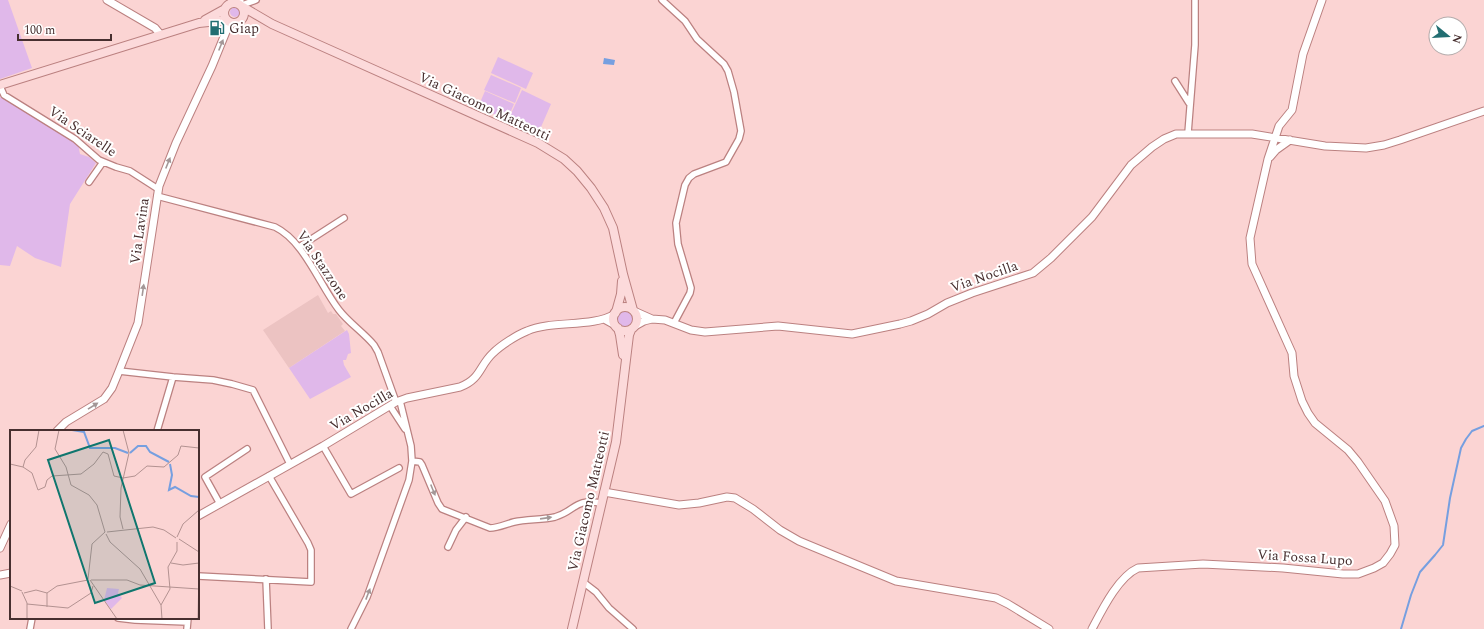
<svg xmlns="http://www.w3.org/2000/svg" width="1484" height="629" viewBox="0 0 1484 629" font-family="Spectral,serif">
	<rect width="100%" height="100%" fill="#fbd4d3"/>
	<path fill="#ecc3c2" d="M318,295L328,313L331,311L333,314H336L343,324L341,326L345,331L289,368L263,330Z"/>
	<path fill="#e0b8ea" d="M0,0H8L32,68L0,79Z
		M230 12a5 5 0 1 1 10 0a5 5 0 1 1-10 0Z
		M498,57L533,73L526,89L491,73Z
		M491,75L521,88L515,103L484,90Z
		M522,90L551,104L538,134L508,120Z
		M485,91L514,104L507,120L478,107Z
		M0,97L33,114L80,145L79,149L80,154L89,157L96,163L70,204L61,267L35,258L17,246L10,266L0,265Z
		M618 319a8 8 0 1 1 16 0a8 8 0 1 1-16 0Z
		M347,330L349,334L351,353L348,354L346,360H343L344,365L351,377L310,399L289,368Z"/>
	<path fill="#769fe0" d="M604,58L615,60L614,65L603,64Z"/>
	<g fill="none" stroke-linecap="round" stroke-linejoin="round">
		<path stroke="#769fe0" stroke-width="2" d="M1401,629L1411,595L1420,572L1435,555L1443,545L1450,498L1461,448L1466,439L1472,431L1484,426"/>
		<g stroke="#bb8180" stroke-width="8">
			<path id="minor" d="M662,0L685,21L697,39L724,64L728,71L734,92L741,131L739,139L726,162L694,174L689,178L685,185L676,223L678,244L691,288L690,293L674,323
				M242,5L256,0
				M1175,81L1189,103
				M0,86L4,95L75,139L99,160L116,167L130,171L158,189
				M1188,133L1195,45V0
				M89,182L103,162
				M157,196L275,227C304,241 319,284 339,310C349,323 363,332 374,345L378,352L396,402
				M299,247L344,218
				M119,371L173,377L213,380L232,384L253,390L290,464
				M390,406L405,429
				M157,431L173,377
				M323,446L351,494L399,468
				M412,461L420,462L422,465L438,503L442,509L490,528C498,528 506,524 514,522C527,519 542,520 555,517C576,511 574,498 601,503
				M220,504L205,477L247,449
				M448,547L456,530L466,517
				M198,576L311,582V550L308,543L269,476
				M266,579L268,629
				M583,582L596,592L609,608L633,629
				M118,618L135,620L187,622
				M30,629L32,618
				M187,629L188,618
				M351,629L367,597L409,480L412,461L411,446L400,401"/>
		</g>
		<g stroke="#bb8180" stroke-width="9">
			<path id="tertiary" d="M107,0L155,28L160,34
				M231,3L233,0
				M240,4V0
				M1270,157L1276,150L1290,140
				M634,311L652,319L665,320L691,330L705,332L778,326L852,334L900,324L911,321L928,314L947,303L972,293L1033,273L1051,258L1092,217L1131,165L1152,147L1164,139L1176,134H1252L1325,146L1366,148L1384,145L1400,140L1484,111
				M604,319L615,325
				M635,326L644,321L652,319
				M57,431L66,422L104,399L112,388L119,371L138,323L159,186L176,143L212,66L230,22
				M604,492L679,505L699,503L727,497L735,498L753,509L780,530L799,541L896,581L996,598L1008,604L1049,629
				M198,516L323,446L396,402L407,398L460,387C481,379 479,366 493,353C501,345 517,335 527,331C552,320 592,328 615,314
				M0,548L11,524
				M0,575L11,573
				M1092,629C1102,610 1118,577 1138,568L1203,564L1283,568L1343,574H1358L1374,568L1383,563L1390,554L1395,545L1394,526L1385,501L1358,462L1348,450L1315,423L1308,413L1302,401L1294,376L1292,353L1252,264L1250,238L1268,159L1279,126L1292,110L1303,54L1322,0"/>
		</g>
		<g stroke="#bb8180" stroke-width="10">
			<path id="secondary" d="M224 13a10 10 0 1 1 20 0a10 10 0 1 1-20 0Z
				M243,7L272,24L538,143L564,159L577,171L591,188L604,208L613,228L623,274L633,310
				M205,20L225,9
				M0,85L199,23L227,20
				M613 319a12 12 0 1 1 24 0a12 12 0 1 1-24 0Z
				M616,312L621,294L622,281
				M618,328L620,335L623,355
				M572,629L616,442L629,335L631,330"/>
		</g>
		<use href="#minor" stroke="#fff" stroke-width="5.5"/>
		<use href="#tertiary" stroke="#fff" stroke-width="7"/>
		<use href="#secondary" stroke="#fcdadb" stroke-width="8"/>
	</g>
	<defs><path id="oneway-solid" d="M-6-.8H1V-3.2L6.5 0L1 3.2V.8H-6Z"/></defs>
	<g fill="#a39797">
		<use href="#oneway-solid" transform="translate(221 45) rotate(-68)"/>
		<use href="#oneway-solid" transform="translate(168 163) rotate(-68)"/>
		<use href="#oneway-solid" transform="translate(143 290) rotate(-82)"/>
		<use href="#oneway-solid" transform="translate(93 406) rotate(-32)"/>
		<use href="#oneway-solid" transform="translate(433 490) rotate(68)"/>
		<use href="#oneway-solid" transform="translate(546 518) rotate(-8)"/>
		<use href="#oneway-solid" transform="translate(368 594) rotate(-69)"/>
	</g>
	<defs>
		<g id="fuel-bare" transform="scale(1.2)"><path d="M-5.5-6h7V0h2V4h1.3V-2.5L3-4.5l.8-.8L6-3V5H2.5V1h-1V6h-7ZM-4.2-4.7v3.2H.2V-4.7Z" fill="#226e72" stroke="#fff" stroke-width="2.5" paint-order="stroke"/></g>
	</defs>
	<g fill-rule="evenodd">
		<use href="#fuel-bare" x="217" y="28"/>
	</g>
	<g text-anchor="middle" stroke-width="4" stroke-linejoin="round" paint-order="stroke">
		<g font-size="14" fill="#472f2f" stroke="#fff" text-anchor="start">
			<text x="229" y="33">Giap</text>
		</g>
		<g font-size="14" fill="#472f2f" stroke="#fff">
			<text transform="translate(485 106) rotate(25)" y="5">Via Giacomo Matteotti</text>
			<text transform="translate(83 131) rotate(34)" y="5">Via Sciarelle</text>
			<text transform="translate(139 231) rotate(-82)" y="5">Via Lavina</text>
			<text transform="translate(323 265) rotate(56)" y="5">Via Stazzone</text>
			<text transform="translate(984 276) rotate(-19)" y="5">Via Nocilla</text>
			<text transform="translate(361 409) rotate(-30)" y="5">Via Nocilla</text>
			<text transform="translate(588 501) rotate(-77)" y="5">Via Giacomo Matteotti</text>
			<text transform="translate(1305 557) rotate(4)" y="5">Via Fossa Lupo</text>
		</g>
	</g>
	<g transform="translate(10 430)">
		<rect width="189" height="189" fill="#fbd4d3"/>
		<path d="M97,158L109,159L108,163L112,168L101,179L94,170Z" fill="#e0b8ea"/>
		<path fill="none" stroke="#769fe0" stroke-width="2" d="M62,0L74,2L80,18H105L118,23M120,23L128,16H136L140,22L159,32M160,34L162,45L159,60L165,57L181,66L189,67"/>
		<path fill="none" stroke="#b39291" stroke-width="1" d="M29,0L26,17L15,30L13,37L22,43L28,60L35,57L37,50L42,46L71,44L84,34L93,22L98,24L104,46L113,48L125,46L137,36L154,37L168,25L171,16L189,18M49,0L45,19L56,37L61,55L79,65L87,75L95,102M113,0L119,23L111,58L110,87L113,99M0,34L13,37M97,102L143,97L154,100L166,108M96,104L100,112L130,139L151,175M167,107L173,94L189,80M169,109L189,122M161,133L173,135L189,133M78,149L82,114L95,102M80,150L107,189M81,150H117L130,155L189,159M0,156L12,161M12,162L17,173V189M14,163L26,160L37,163M37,163L47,156L78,150M17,174L58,178L81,163L83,156M37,177V163M152,189L151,175L160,159L158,137L167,121V112M188,189L189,140"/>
		<path fill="#0f766e" fill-opacity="0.15" stroke="#0f766e" stroke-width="2" d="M99,10L145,153L85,173L38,30Z"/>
		<rect width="189" height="189" fill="none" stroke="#472f2f" stroke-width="2"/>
	</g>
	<g transform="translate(1448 36) rotate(108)"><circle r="19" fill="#ffffff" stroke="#b5acac"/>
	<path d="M0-3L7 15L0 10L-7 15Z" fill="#226e72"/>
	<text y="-6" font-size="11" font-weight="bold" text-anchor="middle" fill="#472f2f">N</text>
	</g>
	<path d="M18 34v6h93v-6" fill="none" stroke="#472f2f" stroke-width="2"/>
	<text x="24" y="34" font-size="12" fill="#472f2f" stroke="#ffffff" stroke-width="3" paint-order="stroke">100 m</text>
</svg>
